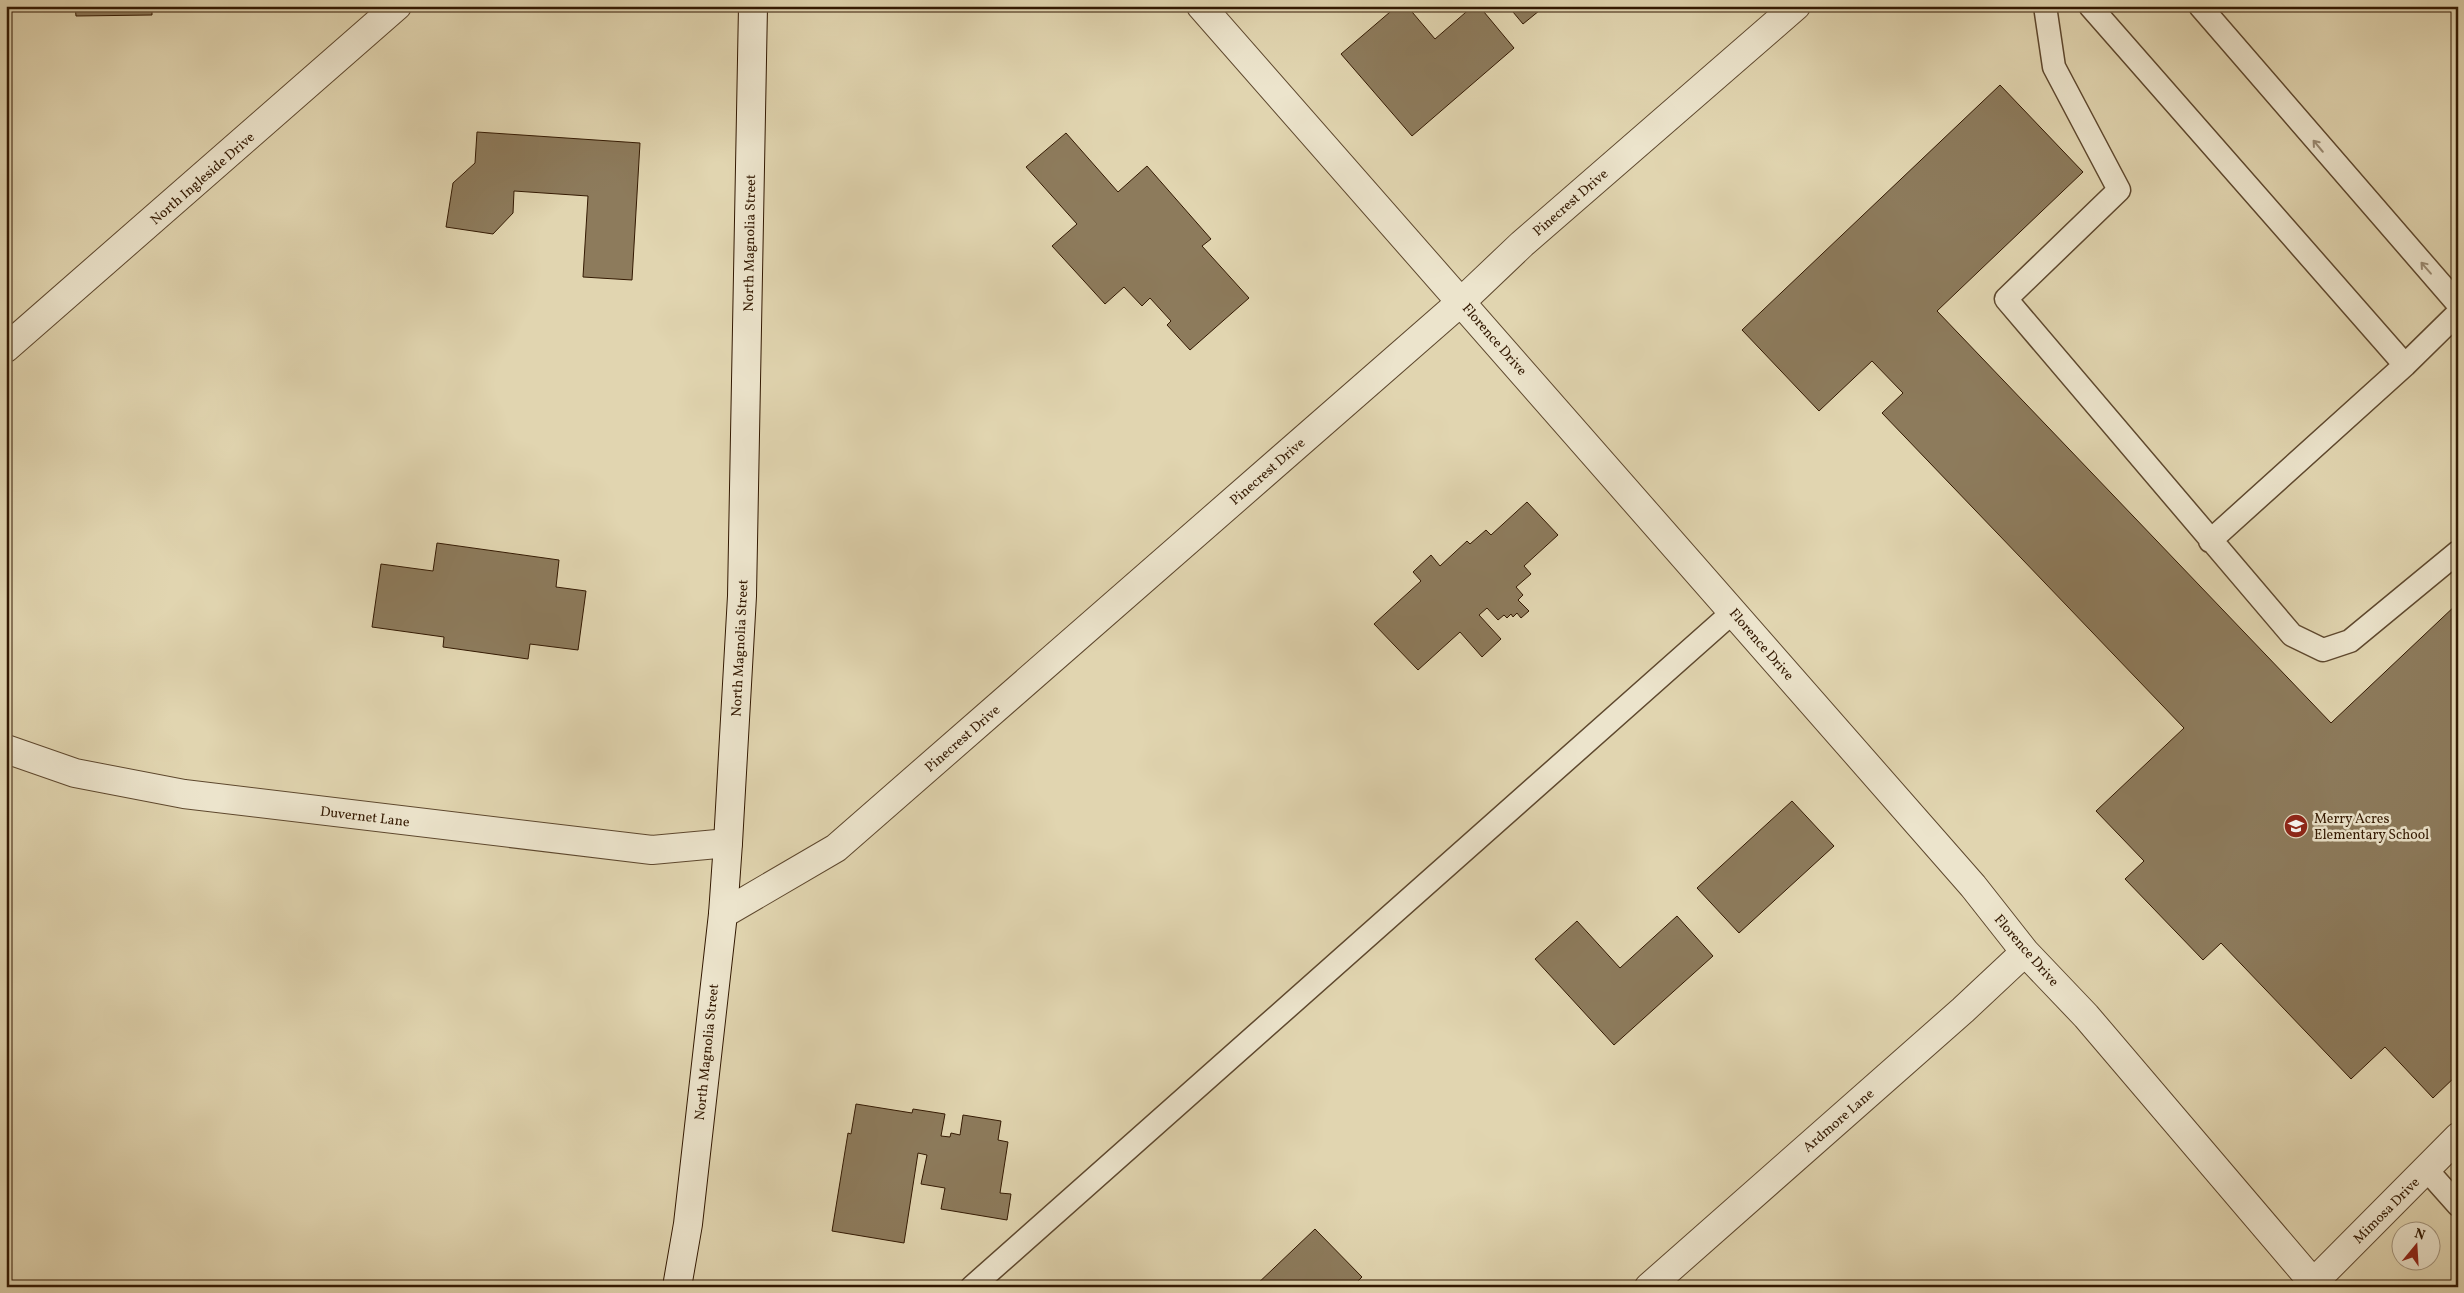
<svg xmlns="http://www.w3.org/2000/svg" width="2464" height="1293" viewBox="0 0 2464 1293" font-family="Vollkorn,serif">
	<rect width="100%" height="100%" fill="#e1d5b0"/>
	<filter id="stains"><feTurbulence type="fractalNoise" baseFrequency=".004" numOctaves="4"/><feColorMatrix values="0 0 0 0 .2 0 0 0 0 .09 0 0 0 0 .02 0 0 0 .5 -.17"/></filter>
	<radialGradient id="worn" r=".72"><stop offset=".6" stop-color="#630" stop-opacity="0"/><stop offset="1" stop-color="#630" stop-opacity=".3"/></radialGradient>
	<path fill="#8d7b5c" stroke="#331902" d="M75,6H152V15L76,16Z
		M1397,6H1407L1435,39L1473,6H1479L1514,48L1412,136L1341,54Z
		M1508,6H1545L1523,24Z
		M2000,85L2083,172L1937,311L2331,723L2458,603V1074L2433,1098L2385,1047L2351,1079L2221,943L2203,960L2125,879L2144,861L2096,811L2184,728L1882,413L1903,393L1872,361L1819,411L1742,330Z
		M477,132L640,143L632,280L583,277L588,196L514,191L513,213L493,234L446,227L453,183L475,163Z
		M1066,133L1118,192L1147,166L1211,239L1202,246L1249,298L1190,350L1167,325L1171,321L1150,298L1142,306L1124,287L1105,304L1052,246L1077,224L1026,167Z
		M1527,502L1558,535L1524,566L1531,574L1516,587L1523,595L1518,600L1529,611L1521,618L1517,613L1513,617L1511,614L1507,618L1504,615L1498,620L1487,608L1479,615L1501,639L1482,657L1460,632L1418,670L1374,624L1421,581L1413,572L1431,555L1440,566L1467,541L1470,544L1486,530L1491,535Z
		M437,543L559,560L556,587L586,591L578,650L530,644L528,659L443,647L444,637L372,627L381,564L433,571Z
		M1792,801L1834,846L1739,933L1697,888Z
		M1677,916L1713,956L1614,1045L1535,959L1577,921L1620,968Z
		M856,1104L912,1113L913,1109L945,1114L941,1136L950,1137L951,1133L960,1135L963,1115L1001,1121L998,1140L1008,1142L1000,1193L1011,1194L1007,1220L941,1209L945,1188L921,1184L927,1155L918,1153L904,1243L832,1231L848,1133L851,1134Z
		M1315,1229L1362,1277L1352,1287H1254Z"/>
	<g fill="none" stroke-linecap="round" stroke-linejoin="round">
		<g stroke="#5e482e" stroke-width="25">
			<path id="lane" d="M2045,6L2054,67L2119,190L2006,299L2292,635L2323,650L2350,641L2458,552
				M2090,6L2405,365L2458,313
				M2200,6L2458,304
				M2210,541L2405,365
				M2426,1169L2458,1205
				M972,1287L1734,611"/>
		</g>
		<g stroke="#5e482e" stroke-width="30">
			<path id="street" d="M1201,6L1973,886L2025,952L2086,1016L2317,1287
				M6,348L397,6
				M6,749L75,773L184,794L652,850L728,843
				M723,914L836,848L1462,301L1522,244L1796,6
				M2314,1282L2458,1137
				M1649,1287L1963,1010L2025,952"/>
		</g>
		<g stroke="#331902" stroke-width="30">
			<path id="secondary" d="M677,1287L688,1224L723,914L728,843L742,596L753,6"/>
		</g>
		<use href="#lane" stroke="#ece4cc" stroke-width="22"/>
		<use href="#street" stroke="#ece4cc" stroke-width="28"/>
		<use href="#secondary" stroke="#ece4cc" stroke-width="28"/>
	</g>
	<defs><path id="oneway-shaft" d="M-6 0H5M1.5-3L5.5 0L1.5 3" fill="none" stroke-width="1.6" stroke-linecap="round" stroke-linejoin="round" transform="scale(1.25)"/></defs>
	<g stroke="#998971">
		<use href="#oneway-shaft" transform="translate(2318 146) rotate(-130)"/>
		<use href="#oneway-shaft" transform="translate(2426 268) rotate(-131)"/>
	</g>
	<defs>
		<g id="school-disc" transform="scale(1.25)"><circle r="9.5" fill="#8f2418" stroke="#ece4cc"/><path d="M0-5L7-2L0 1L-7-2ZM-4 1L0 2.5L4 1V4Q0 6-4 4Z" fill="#fff"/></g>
	</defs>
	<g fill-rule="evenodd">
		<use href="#school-disc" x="2296" y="826"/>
	</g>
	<g text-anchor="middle" stroke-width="5" stroke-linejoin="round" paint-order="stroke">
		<g font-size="14" fill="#331902" stroke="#ece4cc">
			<text transform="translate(202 178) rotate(-41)" y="5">North Ingleside Drive</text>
			<text transform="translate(1570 202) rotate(-41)" y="5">Pinecrest Drive</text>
			<text transform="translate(749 243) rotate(-89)" y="5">North Magnolia Street</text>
			<text transform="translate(1495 339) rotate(49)" y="5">Florence Drive</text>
			<text transform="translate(1267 471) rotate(-41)" y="5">Pinecrest Drive</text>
			<text transform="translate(1762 644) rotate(49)" y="5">Florence Drive</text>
			<text transform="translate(739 648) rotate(-87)" y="5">North Magnolia Street</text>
			<text transform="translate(962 738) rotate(-41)" y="5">Pinecrest Drive</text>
			<text transform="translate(365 816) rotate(7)" y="5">Duvernet Lane</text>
			<text transform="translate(2027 950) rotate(49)" y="5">Florence Drive</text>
			<text transform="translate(706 1052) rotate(-84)" y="5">North Magnolia Street</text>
			<text transform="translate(1838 1120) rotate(-41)" y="5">Ardmore Lane</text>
			<text transform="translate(2386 1210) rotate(-45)" y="5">Mimosa Drive</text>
		</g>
		<g font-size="14" fill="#331902" stroke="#ece4cc" text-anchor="start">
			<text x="2314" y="823">Merry Acres<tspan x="2314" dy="16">Elementary School</tspan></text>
		</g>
	</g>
	<rect width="2464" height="1293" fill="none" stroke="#e1d5b0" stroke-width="25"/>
	<rect x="8" y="8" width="2449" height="1278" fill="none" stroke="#331902" stroke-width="2.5"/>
	<rect x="12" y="12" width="2439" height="1268" fill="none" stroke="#331902"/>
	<g transform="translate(2416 1246) rotate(18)"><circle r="24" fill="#ece4cc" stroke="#a2937b"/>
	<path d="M0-4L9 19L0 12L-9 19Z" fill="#8f2418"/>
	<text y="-8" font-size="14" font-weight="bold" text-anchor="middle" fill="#331902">N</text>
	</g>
	<rect width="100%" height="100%" filter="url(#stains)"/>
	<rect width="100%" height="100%" fill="url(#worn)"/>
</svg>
